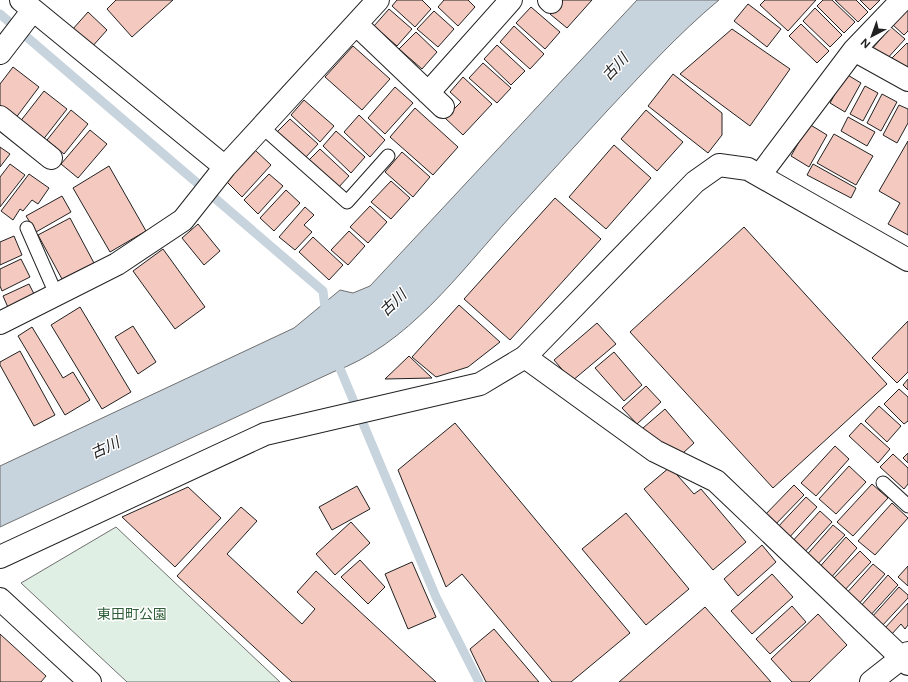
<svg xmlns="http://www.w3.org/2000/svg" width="908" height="682" viewBox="0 0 908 682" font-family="Figtree,'Noto Sans JP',sans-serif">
	<rect width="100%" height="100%" fill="#fff"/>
	<path fill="#e0efe3" stroke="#6f6f6f" d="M116,527L280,682H127L21,583Z"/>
	<path fill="#c7d3dd" stroke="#6f6f6f" d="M637,0H719C678,34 643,73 607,111C575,146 543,181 511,216C459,273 408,345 333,372L0,527V466L294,328L340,290L353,293L370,286Z"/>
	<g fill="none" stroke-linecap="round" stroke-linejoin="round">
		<path stroke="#c7d3dd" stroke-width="9" d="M0,14L323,291L326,316
			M336,359L436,597L479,682"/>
	</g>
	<path fill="#f3c9c0" stroke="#222" d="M116,0H173L132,37L107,9Z
		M397,0H422L431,9L415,27L392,6Z
		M444,0H468L475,7L458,26L438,7Z
		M563,0H592L567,28L550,14Z
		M765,0H816L788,31L760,5Z
		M823,0H832L855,22L844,33L817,6Z
		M835,0H856L868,12L858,22Z
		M860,0H880L870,10Z
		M748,4L781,29L767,47L734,21Z
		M531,7L560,32L545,49L516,23Z
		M815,8L842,35L830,47L803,21Z
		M389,9L412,29L397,46L374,26Z
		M908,9V31L904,35L893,25Z
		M434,11L454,29L438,47L417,29Z
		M88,12L107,30L91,48L72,30Z
		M801,24L829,51L817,63L789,36Z
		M514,26L544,54L530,69L500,42Z
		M891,27L905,39L885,61L872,49Z
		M732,29L790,69L750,126L680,74Z
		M416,32L437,52L422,69L399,49Z
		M907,43L908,44V68L891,59Z
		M497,45L525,71L511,85L484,59Z
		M353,46L390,79L362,110L325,77Z
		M483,63L511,88L497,103L469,78Z
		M13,67L39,87L15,119L0,108V84Z
		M673,74L722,113V135L708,153L648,106Z
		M846,74L861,83L845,112L830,103Z
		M463,77L492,104L463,135L445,118L461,102L450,92Z
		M865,86L878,93L863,121L850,114Z
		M395,87L413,103L385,134L368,118Z
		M44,91L67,109L42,141L19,123Z
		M882,94L897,102L881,131L867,123Z
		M304,100L334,126L320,142L291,115Z
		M899,105L908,109V123L897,143L883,135Z
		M415,108L458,147L433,175L390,137Z
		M71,110L88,124L64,154L47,140Z
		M646,110L683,142L657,171L621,139Z
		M359,115L385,140L370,157L344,132Z
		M848,117L875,132L867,146L841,131Z
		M290,119L318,144L305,158L277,132Z
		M809,124L827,135L809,167L791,156Z
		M90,130L107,144L78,178L61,164Z
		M336,131L365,157L351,173L323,146Z
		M834,134L873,156L856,185L817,163Z
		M908,141V235L888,224L900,203L879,191Z
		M614,145L651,178L606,229L569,197Z
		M0,147L10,154L0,167Z
		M320,149L349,176L338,188L308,161Z
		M255,150L271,165L242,197L226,181Z
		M402,152L430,177L413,197L385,172Z
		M10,164L25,175L0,207V177Z
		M813,164L856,188L851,198L807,175Z
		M109,166L146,231L110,252L73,188Z
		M29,174L49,188L38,204L32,200L23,211L20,209L13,220L1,211Z
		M269,174L283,186L258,214L244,200Z
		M391,181L410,198L391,219L371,202Z
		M286,190L300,203L274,231L260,218Z
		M62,196L71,212L36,232L26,216Z
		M555,198L601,239L510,340L464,299Z
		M370,206L387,222L368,243L350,227Z
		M305,207L314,215L304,225L312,232L295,250L279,237Z
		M70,218L94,263L62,279L38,235Z
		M198,224L220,251L204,265L182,238Z
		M744,227L887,384L773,488L630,332Z
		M349,231L365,246L348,265L331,250Z
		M14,236L22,255L0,265V242Z
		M313,237L343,265L329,280L299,252Z
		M163,249L205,307L175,329L133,271Z
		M21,259L30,277L2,291L0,286V269Z
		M29,284L37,300L10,312L3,296Z
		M459,305L500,342L468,367L436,377L412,357Z
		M80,307L131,392L102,409L51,325Z
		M908,321V372L897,383L872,358Z
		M597,323L616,344L572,381L554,360Z
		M133,326L156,362L138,374L115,337Z
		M32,327L63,378L73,372L90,400L65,415L18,336Z
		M20,351L55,415L34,426L0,365V362Z
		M614,352L642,385L624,401L595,368Z
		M409,356L432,378L385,379Z
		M908,379V390L903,385Z
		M646,386L661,402L637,424L622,408Z
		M899,389L908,397V421L904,424L884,404Z
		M879,406L901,426L887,442L865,421Z
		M665,409L694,443L683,453L653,440L643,428Z
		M455,423L630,633L571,682H552L462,574L446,587L398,470Z
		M861,423L890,449L878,463L849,436Z
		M835,446L849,459L816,496L801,483Z
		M908,453V463L903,458Z
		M893,454L908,468V484L904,489L880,467Z
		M849,466L866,482L836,514L819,499Z
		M670,467L694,494L701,489L746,542L713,570L644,489Z
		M872,484L888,498L853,536L837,522Z
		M794,485L804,495L772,528L762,518Z
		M357,486L370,509L332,530L319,507Z
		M188,487L221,518L175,567L122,517Z
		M806,497L817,507L787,540L776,529Z
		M892,503L908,518L875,555L858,541Z
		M241,507L257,521L227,554L302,624L315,609L297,592L316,571L436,682H292L177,576Z
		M820,511L832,522L802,555L790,544Z
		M626,513L689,589L646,625L582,549Z
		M351,522L370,543L335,575L316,554Z
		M833,525L845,535L815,567L804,558Z
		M846,537L857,548L829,580L817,570Z
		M762,545L776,562L738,596L724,579Z
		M860,551L871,562L842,593L830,582Z
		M360,560L385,587L368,604L341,577Z
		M412,562L436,617L408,629L385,574Z
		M873,564L885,574L857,606L844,596Z
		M908,566V586L898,577Z
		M772,574L793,597L752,634L731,611Z
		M888,575L898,585L869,617L860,607Z
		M899,587L908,595V598L881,627L871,618Z
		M908,603V625L905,629L901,624L891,635L884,629Z
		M792,606L806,622L770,654L756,639Z
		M705,607L771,682H619Z
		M818,614L847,645L809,682H792L771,659Z
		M494,629L539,682H486L470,649Z
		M0,634L46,676L41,682H0Z"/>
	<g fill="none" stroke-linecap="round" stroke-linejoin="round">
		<g stroke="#222" stroke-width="15">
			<path id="service" d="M261,126L347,202L388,156
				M27,228L56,294
				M883,483L908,506"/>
		</g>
		<g stroke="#222" stroke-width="24">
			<path id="minor" d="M21,0L225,167
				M549,0L551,2
				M356,24L443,107
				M854,50L908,80
				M0,53L33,10
				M428,93L511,0
				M0,117L51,158
				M760,175L854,50L902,0
				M0,323L117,264L183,220L225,167L378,0
				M525,357L655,451L716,481L908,664
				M0,599L90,682"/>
		</g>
		<g stroke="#222" stroke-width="24">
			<path id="tertiary" d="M0,557L265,434L480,384L525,357L695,182L719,165L748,169L908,260"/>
		</g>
		<g stroke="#222" stroke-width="24">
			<path id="primary" d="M871,682L908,653"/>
		</g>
		<use href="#service" stroke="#fff" stroke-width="13"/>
		<use href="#minor" stroke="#fff" stroke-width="22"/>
		<use href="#tertiary" stroke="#fff" stroke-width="22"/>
		<use href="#primary" stroke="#fff" stroke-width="22"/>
	</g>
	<g text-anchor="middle" stroke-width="3" stroke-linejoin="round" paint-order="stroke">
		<g font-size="14" fill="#2f5e38" stroke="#fff">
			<text x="132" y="619">東田町公園</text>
		</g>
		<g font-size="15" font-style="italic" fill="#222" stroke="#fff">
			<text transform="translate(615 67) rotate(-47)" y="5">古川</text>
			<text transform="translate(393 303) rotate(-44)" y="5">古川</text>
			<text transform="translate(105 448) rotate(-25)" y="5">古川</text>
		</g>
	</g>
	<g transform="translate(872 36) rotate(221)" stroke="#ffffff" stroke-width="3" paint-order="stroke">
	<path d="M0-3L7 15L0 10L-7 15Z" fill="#222222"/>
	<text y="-6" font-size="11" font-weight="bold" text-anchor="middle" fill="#222222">N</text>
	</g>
</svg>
